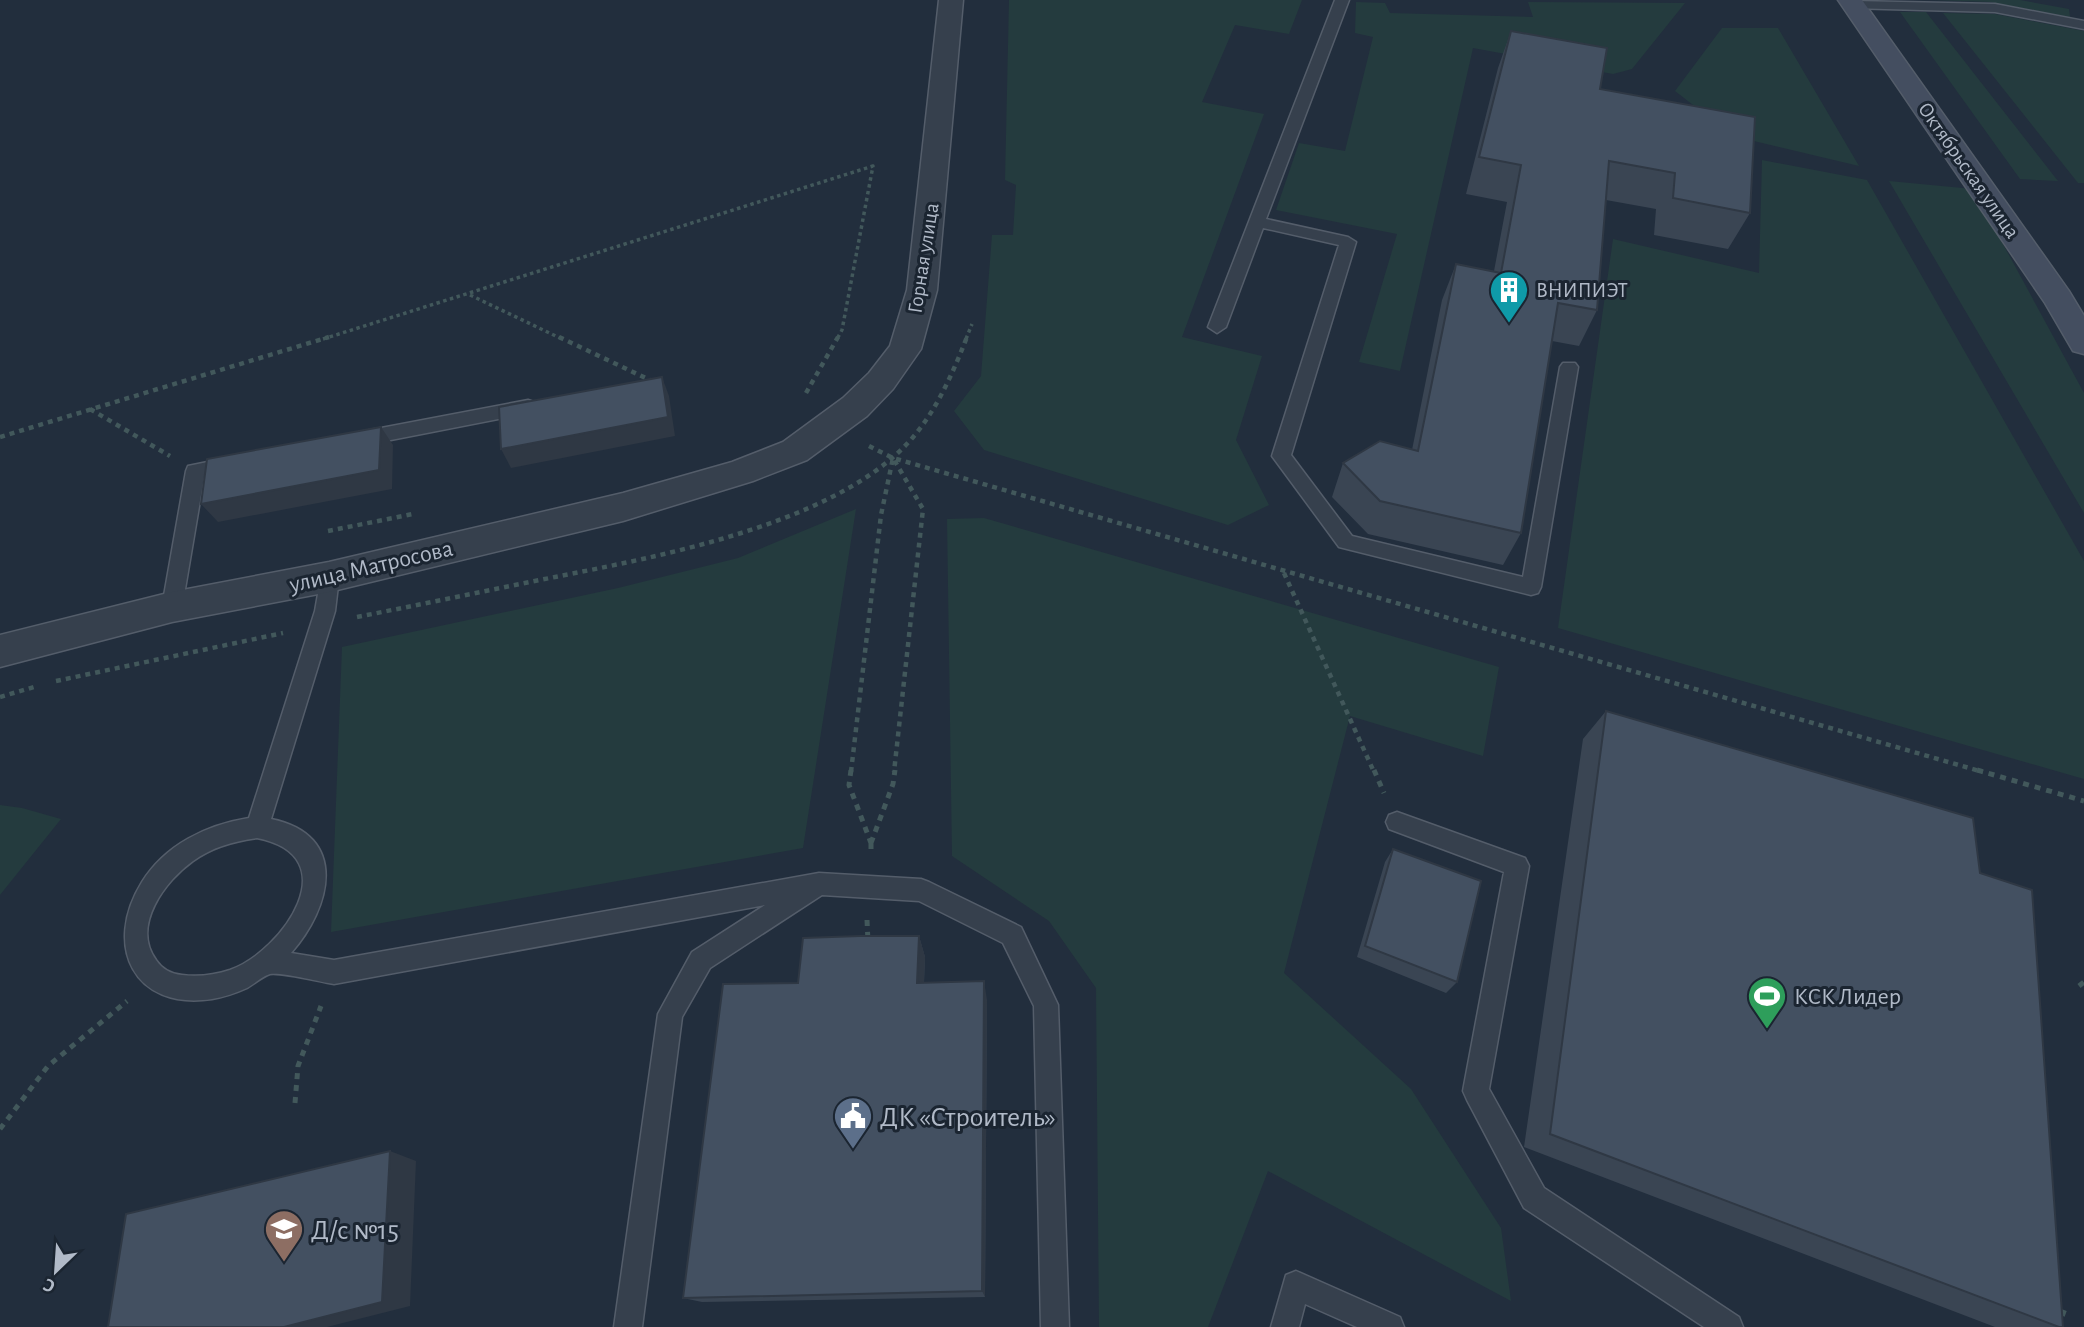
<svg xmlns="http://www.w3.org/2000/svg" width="2084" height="1327" viewBox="0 0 2084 1327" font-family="'Alegreya Sans',sans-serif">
	<rect width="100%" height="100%" fill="#222e3d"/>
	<path fill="#243b3e" d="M1009,0H1302L1289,34L1235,25L1202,102L1264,114L1182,337L1262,356L1236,440L1269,505L1228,525L984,450L954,411L981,376L992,235H1013L1016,185L1005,180Z
		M1933,0H2020L2069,9L2070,17L1990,2Z
		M1356,2L1385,3L1390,13L1533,17L1528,2L1685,3L1632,69L1613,74L1473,48L1400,371L1359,362L1397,234L1276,210L1299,143L1345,151L1373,37L1355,33Z
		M1900,12H1926L2058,181L2020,179Z
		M1943,13L1995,14L2084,31V183H2078Z
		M1722,28H1778L1859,166L1733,136L1675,91Z
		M1762,160L1867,180L2084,561V779L1558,628L1613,239L1759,273Z
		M1889,181L1973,189L2084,393V513Z
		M856,509L803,848L331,932L342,647L618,588L738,558Z
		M984,518L1499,667L1483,756L1350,716L1284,973L1411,1089L1501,1228L1511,1301L1268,1171L1208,1327H1099L1096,988L1049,921L952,856L947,519Z
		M0,805L22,808L61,819L0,895Z"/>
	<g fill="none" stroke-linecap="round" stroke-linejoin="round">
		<g stroke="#545d6a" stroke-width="3">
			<path id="lane" d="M1335,0H1349L1266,219L1348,237L1356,242L1291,455L1352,536L1523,577L1560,367L1563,363H1575L1578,367L1541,587L1538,593L1531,595L1339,547L1272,456L1339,245L1263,228L1226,327L1217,333L1208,327Z
				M1854,1L1995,4L2084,21V29L1995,12L1849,8L1847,5Z
				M528,400L534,402L537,407L534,412L360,446L353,444L351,439L353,434L360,432Z
				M232,457L239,459L241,464L239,469L204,477L182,607L179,613L172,615L165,613L162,607L186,471L188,466Z
				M329,569L336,571L339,577L335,611L271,819C350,835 331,908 291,953L334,960L819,873L921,879L929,882L1021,927L1058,1005L1069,1327H1041L1034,1006L1003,943L919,901L822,895L710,968L682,1017L642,1327H614L658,1014L692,952L765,905L334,984C320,982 282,972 270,974C263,976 254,984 247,988C236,993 224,997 212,999C133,1011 103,945 142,882C165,845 206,825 249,818L315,611L322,571ZM257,838C349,856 283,951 230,970C215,975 197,977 182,975C171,974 162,969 156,960C131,926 165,881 193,861C212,847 234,841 257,838Z
				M1397,812L1525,858L1529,866L1489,1089L1544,1188L1739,1317L1743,1327H1704L1524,1208L1467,1100L1463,1091L1504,872L1389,829L1386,822L1389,815Z
				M1296,1271L1400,1317L1404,1327H1357L1305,1304L1299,1327H1271L1286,1275Z"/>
		</g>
		<g stroke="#545d6a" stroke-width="3">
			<path id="street" d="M939,0H963L937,290L921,349L893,389L867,416L807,460L753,481L623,521L329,592L172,622L0,667V635L172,592L329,562L623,493L732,462L783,442L843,398L869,373L890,346L907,290Z"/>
		</g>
		<g stroke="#545d6a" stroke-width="3">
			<path id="secondary" d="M1838,0H1862L2069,291L2084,316V354L2073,351L2045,303Z"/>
		</g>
		<path stroke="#42585b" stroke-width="3.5" stroke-dasharray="3.5 3.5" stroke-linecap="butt" d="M470,295L562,339
			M323,339L873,166L842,330L837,339
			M966,339L972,324"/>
		<path stroke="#42585b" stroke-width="4.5" stroke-dasharray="5 5" stroke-linecap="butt" d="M559,337L652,381
			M806,393L838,337
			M90,409L170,456
			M0,437L329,337
			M869,446L893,458L1983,772
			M328,531L413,514
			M1284,573L1374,772
			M357,617C423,604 489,590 555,577C661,556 826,525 904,447C934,417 952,375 967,337
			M56,681L283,633
			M0,697L34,687
			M851,772L881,515L893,458L923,509L894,772"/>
		<path stroke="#42585b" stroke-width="5" stroke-dasharray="6 6" stroke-linecap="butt" d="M851,770L849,785L871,843
			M1374,770L1384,793
			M1977,770L2084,801
			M871,843V852
			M871,843L893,784L895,770
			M867,920L868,942
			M2079,986L2084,982
			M295,1103L298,1066L321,1006
			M0,1129L48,1066L127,1001
			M2058,1327L2066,1306"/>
		<use href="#lane" fill="#36404d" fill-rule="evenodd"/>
		<use href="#street" fill="#36404d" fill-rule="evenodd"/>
		<use href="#secondary" fill="#444e60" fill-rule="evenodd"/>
	</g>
	<path fill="#3a4553" d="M1511,31L1600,89L1750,213L1728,249L1654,235L1656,209L1606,200L1597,310L1579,346L1552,341L1521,533L1503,565L1368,534L1332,497L1343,463L1412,450L1442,300L1456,264L1494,271L1507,202L1466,194L1498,68Z
		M1606,711L1980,873L2063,1327H1995L1524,1147L1583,739Z
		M1393,849L1457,982L1446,993L1357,957L1385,862Z
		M919,936L925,957L924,983L987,1000L985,1297L702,1302L683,1298L798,983Z"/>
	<path fill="#2f3844" d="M662,377L669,396L675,436L511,468L501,449Z
		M381,427L393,445L392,489L218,522L201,504Z
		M919,936L925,957L923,1002L917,983Z
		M984,981L987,1000L985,1297L982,1291Z
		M390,1151L416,1161L410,1306L327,1327H284Z"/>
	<path fill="#435061" stroke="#2f3844" stroke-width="2" d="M1511,31L1607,48L1600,89L1755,117L1750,213L1673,198L1675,173L1609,161L1597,310L1558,303L1521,533L1380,501L1343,463L1380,441L1418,451L1456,264L1501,273L1521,165L1479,157Z
		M662,377L668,417L501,449L499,407Z
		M381,427L379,470L201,504L207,459Z
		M1606,711L1973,818L1980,873L2032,890L2063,1327H2059L1550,1134Z
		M1393,849L1481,881L1457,982L1365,946Z
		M860,936H919L917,983L984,981L982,1291L683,1298L723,984L798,983L803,938Z
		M390,1151L382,1302L284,1327H108L126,1214Z"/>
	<defs>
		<g id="building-pin" transform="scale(2.0125)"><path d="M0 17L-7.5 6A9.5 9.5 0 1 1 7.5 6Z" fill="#0f9aa8" stroke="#1b2531"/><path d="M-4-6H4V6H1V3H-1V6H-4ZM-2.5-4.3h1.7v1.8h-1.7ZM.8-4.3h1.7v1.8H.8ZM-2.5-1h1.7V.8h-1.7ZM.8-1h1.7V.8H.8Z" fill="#fff"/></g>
		<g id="stadium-pin" transform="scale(2.0125)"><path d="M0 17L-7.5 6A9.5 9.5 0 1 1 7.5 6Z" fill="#2e9e5b" stroke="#1b2531"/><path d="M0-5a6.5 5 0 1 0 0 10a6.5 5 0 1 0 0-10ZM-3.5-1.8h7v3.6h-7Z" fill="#fff"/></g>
		<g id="civic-pin" transform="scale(2.0125)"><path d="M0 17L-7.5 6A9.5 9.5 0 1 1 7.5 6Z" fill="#5c6f8a" stroke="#1b2531"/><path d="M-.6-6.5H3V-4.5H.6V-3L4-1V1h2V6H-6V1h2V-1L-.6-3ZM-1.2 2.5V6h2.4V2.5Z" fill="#fff"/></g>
		<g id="school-pin" transform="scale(2.0125)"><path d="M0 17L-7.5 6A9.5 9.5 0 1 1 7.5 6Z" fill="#8d6e63" stroke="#1b2531"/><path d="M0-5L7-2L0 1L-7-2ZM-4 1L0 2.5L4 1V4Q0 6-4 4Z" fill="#fff"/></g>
	</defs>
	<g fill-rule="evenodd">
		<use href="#building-pin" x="1509" y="290"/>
		<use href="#stadium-pin" x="1767" y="996"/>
		<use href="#civic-pin" x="853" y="1116"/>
		<use href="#school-pin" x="284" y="1229"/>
	</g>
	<g text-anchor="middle" stroke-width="6" stroke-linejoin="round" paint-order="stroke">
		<g font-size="21" fill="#b1bac8" stroke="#1b2531">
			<text transform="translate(1969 170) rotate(55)" y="7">Октябрьская улица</text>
			<text transform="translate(923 258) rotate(-81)" y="7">Горная улица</text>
		</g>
		<g font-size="21" fill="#b1bac8" stroke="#1b2531" text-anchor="start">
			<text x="1536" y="297">ВНИПИЭТ</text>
		</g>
		<g font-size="24" fill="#b1bac8" stroke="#1b2531">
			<text transform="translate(371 566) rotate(-13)" y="8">улица Матросова</text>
		</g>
		<g font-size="24" fill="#b1bac8" stroke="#1b2531" text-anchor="start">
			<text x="1794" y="1004">КСК Лидер</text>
		</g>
		<g font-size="28" fill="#b1bac8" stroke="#1b2531" text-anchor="start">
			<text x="880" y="1126">ДК «Строитель»</text>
			<text x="311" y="1239">Д/с №15</text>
		</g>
	</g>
	<g transform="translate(56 1271) rotate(205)" stroke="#1b2531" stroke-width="5" paint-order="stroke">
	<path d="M0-5L12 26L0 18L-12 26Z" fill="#b1bac8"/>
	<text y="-10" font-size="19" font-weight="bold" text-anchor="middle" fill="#b1bac8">С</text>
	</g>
</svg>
